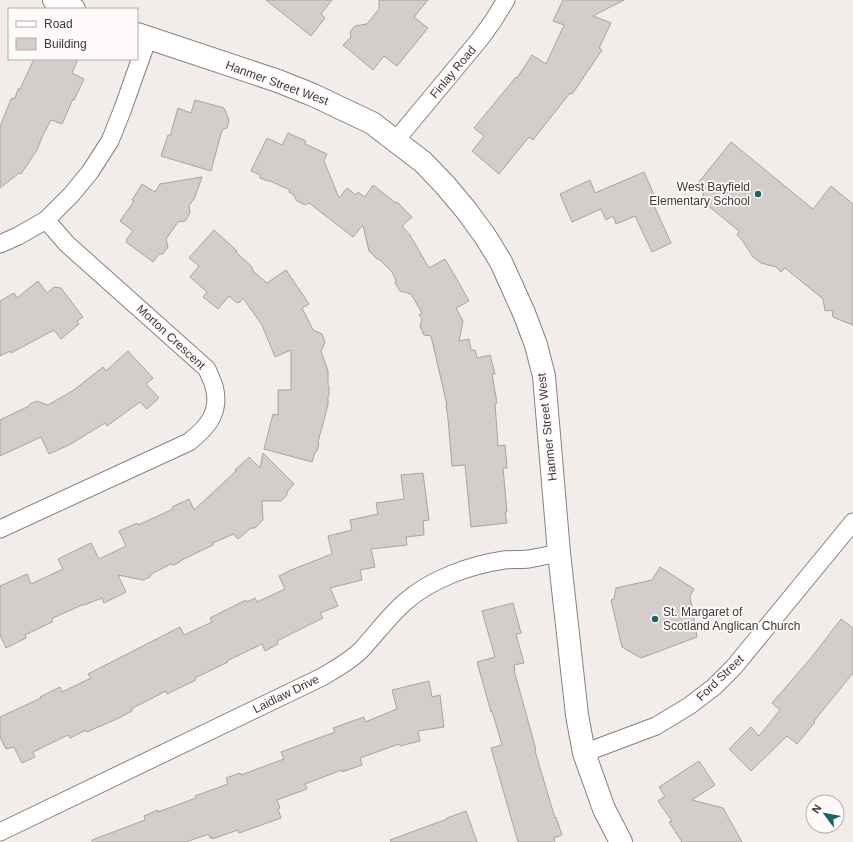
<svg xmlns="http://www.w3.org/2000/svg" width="853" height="842" viewBox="0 0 853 842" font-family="Arial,sans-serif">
	<rect width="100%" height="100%" fill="#f2edea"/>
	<path fill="#d3cecc" stroke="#a8a3a1" d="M266,0H332L321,14L325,18L311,36Z
		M379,0H428L414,17L428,28L397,66L384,56L373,70L343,45L351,37L350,32L355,26L367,24L379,9Z
		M563,0H624L593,16L611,23L599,48L602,50L573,93L569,94L533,140L529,137L499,174L472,151L484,136L474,128L516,77L517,78L532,55L546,64L564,25L553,21Z
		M34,59H78L72,73L84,79L74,100L73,99L62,124L51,120L43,135L37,150L21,174L19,173L0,188V127L11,99L15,98L18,89H20Z
		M195,100L224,108L229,120L227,128L222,130L211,171L161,156L168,135L170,136L178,108L191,113Z
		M288,133L306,141L305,144L327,154L324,161L339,198L347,188L356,195L358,192L365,197L373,185L396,203L397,202L412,217L402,226L410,235L429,268L445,259L459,283L469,301L456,308L463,321L459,341L469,339L471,350H475L477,358L490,355L495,374H492L497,403H495L498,446L505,445L507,468H503L507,512H505L507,523L471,527L465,465L452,466L448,419L446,405H447L431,336L424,335L420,326L422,319L419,315L422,313L411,294L400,291L395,283L396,280L392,272L379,259H377L369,251L363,225L353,237L309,203L305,205L297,201L293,194L289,192L290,190L270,181H268L260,178V175L251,171L267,138L282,145Z
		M731,142L813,209L831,186L853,204V325L840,320L833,317L832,310L825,311L823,299L785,268L781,272L776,267L761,263L753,257L742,240L737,235L739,231L700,199L704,194L695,187Z
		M644,172L655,197L651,199L671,243L652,252L635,216L616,224L613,216L606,220L601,209L572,222L560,194L590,180L595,193Z
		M202,177L195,197L189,206L190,213L185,221L178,222L166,239L168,247L163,254H159L153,262L126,242L127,241L126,240L133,231L120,221L134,201L132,200L142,184L155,192L160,184Z
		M214,230L237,251L236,252L252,267L253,271L267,283L286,270L309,304L302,308L313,330L322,334L325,342L321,351L328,371V385L329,387V395L328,396V405L318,442L319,443L317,451L315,452L312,462L264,449L273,414L278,415V390H291V350L275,357L262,325L243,298L239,303L238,302L237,303L229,296L218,309L203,297L207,292L190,277L199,266L189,258Z
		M38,281L47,293L54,287L61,288L83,317L77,321L79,324L61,339L54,330L11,353L10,351L0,356V301L14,293L17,298Z
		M128,351L153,378L146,384L159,398L147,409L140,402L107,426L105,423L69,445L49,454L41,437L0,456V420L29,406L30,404L37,401L48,405L74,390L103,367L106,371Z
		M263,453L294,484L287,492V495L281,501H262L263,520L255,528H251L238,539L233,534L213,543V545L182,560L181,561L174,565L171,564L151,574L150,577L143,580L118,575L126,592L104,603L102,598L84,605H82L53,618L52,622L25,635L26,638L6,648L0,635V586L27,574L31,584L63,569L58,559L91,543L99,559L126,546L119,531L137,523L138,525L173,509L172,507L189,499L194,510L236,471L235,470L249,457L260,468Z
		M423,473L429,520L423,521L424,535L406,537L407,545L371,549L375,567L360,570L362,580L330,588L338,606L320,613L323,618L277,641L278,644L265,651L262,644L227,661L228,662L195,678L196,680L167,694L166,691L131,709L132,711L119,718L87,732L86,730L70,738L68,735L33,752L35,757L22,763L14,747L6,749L0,737V717L41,698L40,697L60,687L62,692L91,678L88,674L180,627L184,635L212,622L210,618L246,600L247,602L255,598L257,602L285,589L279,576L291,570L332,554L328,536L352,530L350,520L378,514L376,503L404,499L401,475Z
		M660,567L694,589L690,596L697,637L641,658L622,647L611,600L614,599L616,588L652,580Z
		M513,603L521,633L516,634L524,663L514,665L515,670H514L536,750L535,751L555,818L556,817L562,835L554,838L555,842H518L491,748L502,745L492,711L491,712L477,662L495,657L482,611Z
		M841,619L853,628V673L814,721L815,722L797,744L787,736L751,771L729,749L751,727L759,736L780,710L772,703L811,658Z
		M429,681L432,697L440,695L444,727L418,731L420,741L400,746L399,744L360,758L362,765L342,772V770L305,784L307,789L277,800L280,808L278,809L281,818L239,833L238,830L212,839V837L210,838L209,834L186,842H92V840L145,820L144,816L158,810V812L196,798L195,796L228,784L226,778L240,773L241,775L284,759L281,752L335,732L333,728L364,717L365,722L397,709L392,690Z
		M699,761L715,785L692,800L723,808L742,842H682L669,822L672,821L658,801L665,796L659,787Z
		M466,811L477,842H391L390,840L447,819V818Z"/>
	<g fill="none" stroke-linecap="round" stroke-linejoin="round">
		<g stroke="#86817f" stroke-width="19">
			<path id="minor" d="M396,140L480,39L493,21L506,0
				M0,244L18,236L46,220L71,195L90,172L110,141L122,111L148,38
				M0,529L189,442C208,427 221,412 214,386C212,380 209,374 207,369L67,244L46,220
				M584,753L656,726L689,706L714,687L734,667L853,522
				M0,832L322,677C335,669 351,661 362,649C376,634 389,616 405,602C431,579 470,565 504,560C512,559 521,560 529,559C539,557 549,555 559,553"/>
		</g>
		<g stroke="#86817f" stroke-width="24">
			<path id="tertiary" d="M54,0L74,9
				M137,34L278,81L313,95L372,123L423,162L445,185L466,210L485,236L501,262L524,313L536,345L544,376L559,553L577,715L584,753L604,809L621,842"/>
		</g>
		<use href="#minor" stroke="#fff" stroke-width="17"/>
		<use href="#tertiary" stroke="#fff" stroke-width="22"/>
	</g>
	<g fill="#186665" stroke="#fffaf9" stroke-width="1.5">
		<circle cx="758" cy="194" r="4"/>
		<circle cx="655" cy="619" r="4"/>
	</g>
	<g text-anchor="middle" stroke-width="3.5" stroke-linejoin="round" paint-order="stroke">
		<g font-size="12" fill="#3c3a39" stroke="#fffaf9">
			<text transform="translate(453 72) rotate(-50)" y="4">Finlay Road</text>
			<text transform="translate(277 83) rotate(20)" y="4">Hanmer Street West</text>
			<text transform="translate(171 337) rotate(43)" y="4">Morton Crescent</text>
			<text transform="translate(547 427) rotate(-96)" y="4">Hanmer Street West</text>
			<text transform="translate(720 678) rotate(-44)" y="4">Ford Street</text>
			<text transform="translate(286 694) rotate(-26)" y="4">Laidlaw Drive</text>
		</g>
		<g font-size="12" fill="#3c3a39" stroke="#fffaf9" text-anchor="end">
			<text x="750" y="191">West Bayfield<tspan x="750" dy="14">Elementary School</tspan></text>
			<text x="663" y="616" text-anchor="start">St. Margaret of<tspan x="663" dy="14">Scotland Anglican Church</tspan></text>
		</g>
	</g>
	<rect x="8" y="8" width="130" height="52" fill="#fffaf9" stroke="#b1adac"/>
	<rect x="16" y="21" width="20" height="6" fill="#ffffff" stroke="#b1adac"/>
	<text x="44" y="28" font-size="12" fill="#3c3a39">Road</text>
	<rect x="16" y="38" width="20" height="12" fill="#d3cecc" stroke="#b1adac"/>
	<text x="44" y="48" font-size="12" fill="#3c3a39">Building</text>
	<g transform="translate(825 814) rotate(302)"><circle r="19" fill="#fffaf9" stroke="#b1adac"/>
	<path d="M0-3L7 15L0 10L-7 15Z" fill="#186665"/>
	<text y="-6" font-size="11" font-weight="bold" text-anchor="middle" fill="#3c3a39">N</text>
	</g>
</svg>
